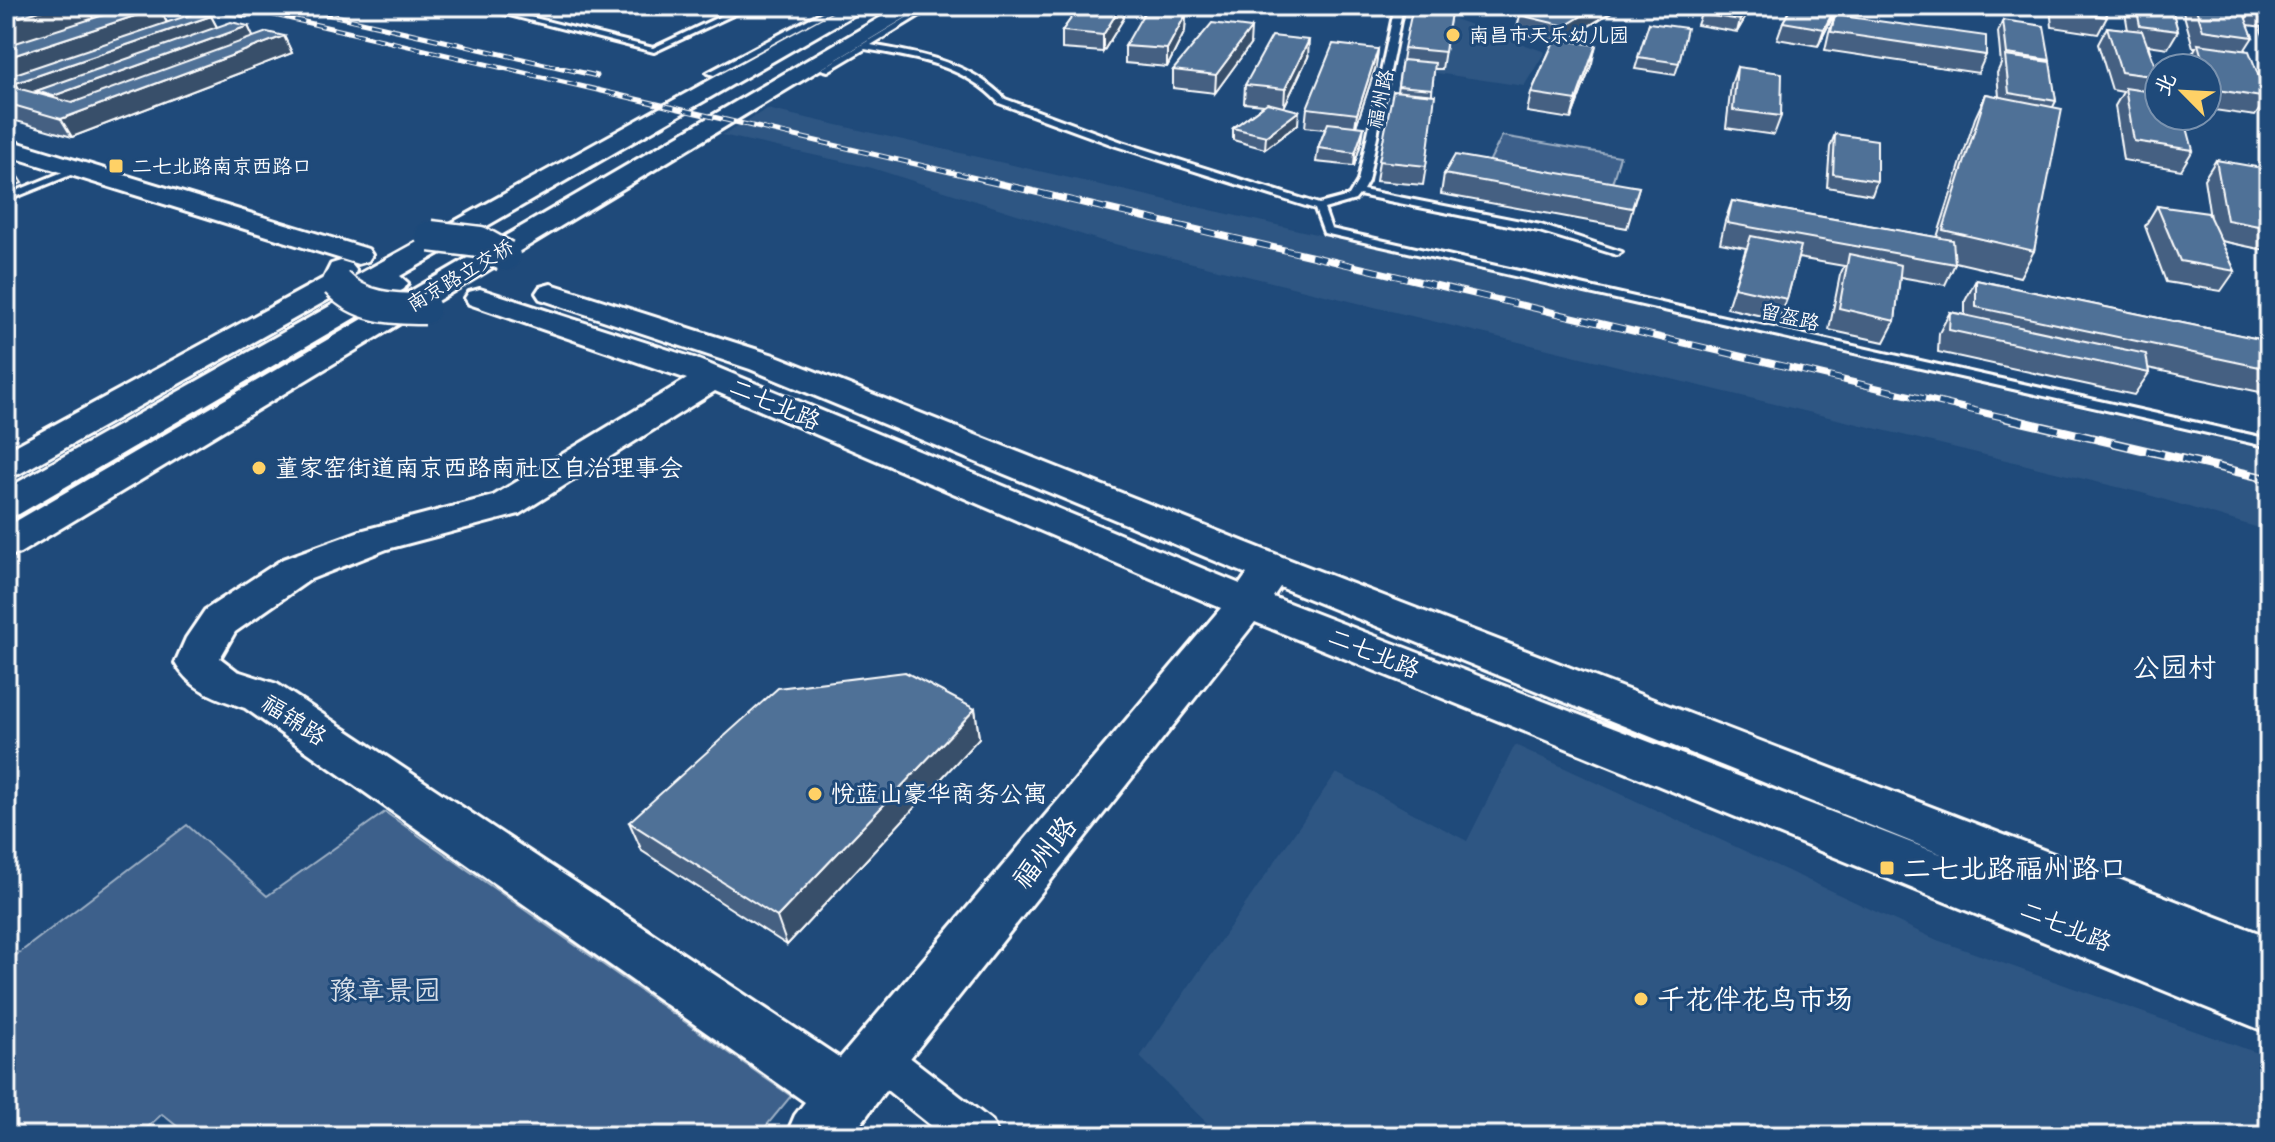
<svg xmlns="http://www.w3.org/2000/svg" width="2275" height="1142" viewBox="0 0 2275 1142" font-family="'Comic Neue','LXGW WenKai TC',sans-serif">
	<rect width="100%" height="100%" fill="#1f4a7a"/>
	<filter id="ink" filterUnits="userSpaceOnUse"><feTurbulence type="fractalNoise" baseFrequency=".0125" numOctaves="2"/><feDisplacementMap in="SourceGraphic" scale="16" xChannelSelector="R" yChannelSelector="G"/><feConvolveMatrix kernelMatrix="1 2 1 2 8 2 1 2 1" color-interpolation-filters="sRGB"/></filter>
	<g filter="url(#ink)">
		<path fill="#2e5683" d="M1411,15L1452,18L1545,52L1524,86L1403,68Z
			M767,109L2269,451V531L2142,493L1102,241L872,168L722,135Z
			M1515,745L1937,940L2269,1057V1136H1220L1140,1057L1336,773L1467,841Z"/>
		<path fill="#3c618b" stroke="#9eb0c5" stroke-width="2" d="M1502,136L1620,156L1612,183L1489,162Z
			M385,812L791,1096L758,1136H189L162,1114L138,1136H6V963L187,825L267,896Z"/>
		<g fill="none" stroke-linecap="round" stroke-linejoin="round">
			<g stroke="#fff" stroke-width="6">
				<path id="lane" d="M474,6H487L653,48L742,6H752L654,52Z
					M833,6H842L714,75L707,73Z
					M926,6H935L871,45C920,54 969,61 1005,99L1122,142L1319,204L1349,196L1358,181L1395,6H1403L1368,181L1363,190L1541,225L1622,252L1617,255L1539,231L1359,195L1355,200L1324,209L1331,229L2269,439V447L1324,233L1315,209L1116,146L999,103C963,64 915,58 865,49L828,71L821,69Z
					M75,167L78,168V172L6,201V195Z"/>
			</g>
			<g stroke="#fff" stroke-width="6">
				<path id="street" d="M876,1037L890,1042L992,1121L998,1136H944L862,1070L856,1056L862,1042Z"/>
			</g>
			<g stroke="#fff" stroke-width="6">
				<path id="secondary" d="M844,6H869L400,276L408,283L404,289L19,514L6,517V489L353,293L347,289L19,474L6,477V451L324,278L331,264L341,261L351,264L356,270L354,277Z
					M900,6H925L20,553L6,557V527Z
					M2207,6L2269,8V20L2217,12Z
					M6,139L368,249L372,255L368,261L358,264L348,261L6,155Z
					M551,284L774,355L1285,558L2269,937V1033L1255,622L896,1076L852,1136H786L795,1115L805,1102L245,708C217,698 191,691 175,663L186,638L205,610L283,559L360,531L493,496L687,379L469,304L465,298L469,292L480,289L694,358L1240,584L1247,574L750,369L540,299L536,293L540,287ZM715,391L1221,608L840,1058L277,684L237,671L220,658L235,632L311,579L387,549L519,514ZM1280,587L1951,858L1273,597Z"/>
			</g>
			<use href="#lane" fill="#1f4a7a" fill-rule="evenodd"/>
			<use href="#street" fill="#1f4a7a" fill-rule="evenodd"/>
			<use href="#secondary" fill="#1f4a7a" fill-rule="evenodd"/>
			<g stroke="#fff" stroke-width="5">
				<path id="rail-far2" d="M191,6L246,16
					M236,6L993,182
					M292,6L597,76"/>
			</g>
			<g stroke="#fff" stroke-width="7">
				<path id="rail-far1" d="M984,180L2015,420"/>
			</g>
			<g stroke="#fff" stroke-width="9">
				<path id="rail" d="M2006,418L2269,479"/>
			</g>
			<use href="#rail-far2" stroke="#1f4a7a" stroke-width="3" stroke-dasharray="10" stroke-linecap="butt"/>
			<use href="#rail-far1" stroke="#1f4a7a" stroke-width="5" stroke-dasharray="14" stroke-linecap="butt"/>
			<use href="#rail" stroke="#1f4a7a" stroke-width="6" stroke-dasharray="18" stroke-linecap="butt"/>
			<g stroke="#fff" stroke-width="35" stroke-linecap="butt">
				<path id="secondary-bridge" d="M430,236L480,242L505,256
					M337,283C360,308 393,309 425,309"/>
			</g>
			<use href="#secondary-bridge" stroke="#1f4a7a" stroke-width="30"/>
		</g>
		<path fill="#456182" stroke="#fff" stroke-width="2" d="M6,6H86L93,18L159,8L167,22L211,16L217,27L248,26L253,37L284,36L292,53L72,137L6,118Z
			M1080,6H1124V18L1103,52L1062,49V31Z
			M1452,6L1442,69H1434L1426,166L1423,185L1376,181L1379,161L1397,91L1404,48Z
			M1621,6L1565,41L1592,63L1571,119L1527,112L1531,93L1554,41L1516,32L1520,15Z
			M1706,6H1752L1737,32L1697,25L1701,14Z
			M1792,6H1838L1818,46L1777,39L1783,22Z
			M2050,6H2105L2107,17L2098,34L2052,27Z
			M2124,6H2171L2178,31L2168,48L2148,45L2159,76V79L2151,92L2193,150L2181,170L2123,160L2115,106L2123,92L2112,90L2098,44L2107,27L2128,30Z
			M2183,6H2241L2246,19L2253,7L2269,9V49L2261,30L2263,27L2248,25L2253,37L2244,51L2267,98L2255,116L2207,109V68H2190L2188,61L2196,47H2193L2182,8Z
			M1186,14L1185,31L1167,67L1125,63V46Z
			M1835,15L1986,55L1978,73L1825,50L1829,32Z
			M2003,20L2050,60L2049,62L2056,101L2053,107L2034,251L2020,277L1955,262V264L1945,285L1900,277L1895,321L1884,342L1829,330L1840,275L1844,266L1798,258L1787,299L1779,320L1727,308L1746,248L1720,243L1725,221L1732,201L1937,237L1975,118L1986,94L1999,97L1997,73L2001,64L1998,32Z
			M1649,23L1679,63L1675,75L1635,69Z
			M1250,45L1215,93L1173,88V70Z
			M1378,49L1376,66L1356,126L1362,140L1354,166L1316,162L1318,148L1325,129L1305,127L1307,108Z
			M1308,57L1284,107L1298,124L1265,149L1233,140V128L1264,105L1244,103L1245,85Z
			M1737,67L1781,116L1774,135L1726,128L1731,85Z
			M1835,134L1877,181L1872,195L1827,187L1830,147Z
			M2216,160L2269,173V251L2221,241L2235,271L2221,291L2166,282L2145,226L2157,206L2210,218L2204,179Z
			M1444,174L1639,187L1627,228L1441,194Z
			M1976,280L2269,341V394L2148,368L2149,373L2134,395L1938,352L1939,333L1950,312L1965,315V301Z
			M975,709L979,738L787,945L642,851L629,822Z"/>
		<path fill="#384f6a" stroke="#fff" stroke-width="2" d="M56,6H86L94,20L6,47V21Z
			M1121,6H1124V18L1103,52V35Z
			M1598,6H1621L1561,43L1565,26Z
			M1749,6H1752L1737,32L1740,20Z
			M1836,6H1838L1818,46L1824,29Z
			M159,8L168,25L6,79V58Z
			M1186,14L1185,31L1167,67V49Z
			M211,16L220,33L36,91L40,97L27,102L16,83Z
			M248,26L256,43L64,114L53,96Z
			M1251,28L1250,45L1215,93L1216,75Z
			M284,36L292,53L72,137L61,119Z
			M1309,40L1308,57L1284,107L1285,89Z
			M1596,45L1592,63L1571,119L1576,100Z
			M1378,49L1376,66L1354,132L1357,114Z
			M1299,111L1298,124L1265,149L1266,136Z
			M1364,127L1362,140L1354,166L1355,153Z
			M6,158L22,183L6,190Z
			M975,709L979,738L787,945L777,917Z"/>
		<path fill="#507197" stroke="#fff" stroke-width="2" d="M6,6H56L6,21Z
			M132,6H150L159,8L6,58V46Z
			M1080,6H1121L1103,35L1062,31Z
			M1413,6H1452L1445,52L1404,48Z
			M1535,6H1598L1565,26L1520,15Z
			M1706,6H1749L1740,20L1701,14Z
			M1792,6H1836L1824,29L1783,22Z
			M2060,6H2105L2107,17L2060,10Z
			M2136,6H2171L2178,31L2140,26Z
			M2195,6H2241L2253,37L2203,30Z
			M2253,7L2269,9V15L2255,13Z
			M1145,11L1186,14L1167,49L1125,46Z
			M195,13L211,16L16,83L6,81V77Z
			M1835,15L1986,36V55L1831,32Z
			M2003,20L2044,26L2050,60L2007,54Z
			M231,22L248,26L53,96L36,91Z
			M1212,23L1251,28L1216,75L1173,70Z
			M1649,23L1687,28L1679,63L1638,57Z
			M2107,27L2142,31L2159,77L2121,72Z
			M267,32L284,36L61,119L6,103V85L72,103Z
			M1272,36L1309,40L1285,89L1245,85Z
			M1555,39L1596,45L1576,100L1531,93Z
			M1333,44L1378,49L1357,114L1307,108Z
			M2198,44L2249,51L2267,98L2212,89L2207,74V68H2205Z
			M2005,56L2050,62L2056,101L2009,93Z
			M1402,60L1435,63L1432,89L1398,86Z
			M1737,67L1782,73L1781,116L1733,110Z
			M2125,88L2159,93V116H2184L2193,150L2134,141Z
			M1393,91L1435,95L1426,166L1379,161Z
			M1986,94L2062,109L2034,251L1943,230Z
			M1267,103L1299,111L1266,136L1233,128Z
			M1328,123L1364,127L1355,153L1318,148Z
			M1835,134L1877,140V181L1833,174Z
			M1455,155L1639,187L1632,208L1444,174Z
			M2216,160L2268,169L2269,228L2227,220Z
			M1732,201L1953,240L1955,264L1727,223Z
			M2157,206L2208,213L2235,271L2180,261Z
			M1751,236L1801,246L1787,299L1734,287Z
			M1849,254L1901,265L1895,321L1839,308Z
			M1976,280L2269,341V369L1976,307Z
			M1950,312L2146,354L2149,373L1949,330Z
			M905,672L975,709L777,917L629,822L778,688Z"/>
	</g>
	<g fill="#ffd166" stroke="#1f4a7a" stroke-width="3">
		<circle cx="1453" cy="35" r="8"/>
		<rect x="108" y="158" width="16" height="16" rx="4"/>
		<circle cx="259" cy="468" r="8"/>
		<circle cx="815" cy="794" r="8"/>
		<rect x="1879" y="860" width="16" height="16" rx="4"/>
		<circle cx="1641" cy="999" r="8"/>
	</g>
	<g text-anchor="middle" stroke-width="6" stroke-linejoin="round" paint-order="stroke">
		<g font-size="20" fill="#fff" stroke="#1f4a7a" text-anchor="start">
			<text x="1469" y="42">南昌市天乐幼儿园</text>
			<text x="132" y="173">二七北路南京西路口</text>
		</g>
		<g font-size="20" fill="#fff" stroke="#1f4a7a">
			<text transform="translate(1380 99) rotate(-78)" y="7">福州路</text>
			<text transform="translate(460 275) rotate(-31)" y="7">南京路立交桥</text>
			<text transform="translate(1790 317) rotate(13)" y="7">留盔路</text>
		</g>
		<g font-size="24" fill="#fff" stroke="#1f4a7a">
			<text transform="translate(775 404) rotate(23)" y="8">二七北路</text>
			<text transform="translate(1374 653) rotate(22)" y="8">二七北路</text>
			<text transform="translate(294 720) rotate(33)" y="8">福锦路</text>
			<text transform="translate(2066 926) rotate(22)" y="8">二七北路</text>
		</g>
		<g font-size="24" fill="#fff" stroke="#1f4a7a" text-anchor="start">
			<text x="275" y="476">董家窑街道南京西路南社区自治理事会</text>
			<text x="831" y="802">悦蓝山豪华商务公寓</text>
		</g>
		<g font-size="28" fill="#fff" stroke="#1f4a7a">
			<text x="2174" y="677">公园村</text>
		</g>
		<g font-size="28" fill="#fff" stroke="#1f4a7a">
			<text transform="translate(1044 852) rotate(-51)" y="10">福州路</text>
		</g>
		<g font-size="28" fill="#fff" stroke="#1f4a7a" text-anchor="start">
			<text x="1903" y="878">二七北路福州路口</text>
			<text x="1657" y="1009">千花伴花鸟市场</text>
		</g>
		<g font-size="28" fill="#d8dfe8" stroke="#1f4a7a">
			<text x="385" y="1000">豫章景园</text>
		</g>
	</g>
	<rect width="2275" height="1142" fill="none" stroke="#1f4a7a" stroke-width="32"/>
	<rect x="16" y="16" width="2243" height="1110" fill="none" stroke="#fff" stroke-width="3" filter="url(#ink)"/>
	<g transform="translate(2183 92) rotate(294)"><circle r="38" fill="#1f4a7a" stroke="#7992af" stroke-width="2"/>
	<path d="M0-6L14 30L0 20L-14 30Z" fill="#ffd166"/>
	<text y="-12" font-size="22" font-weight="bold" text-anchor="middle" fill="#ffffff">北</text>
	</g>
</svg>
